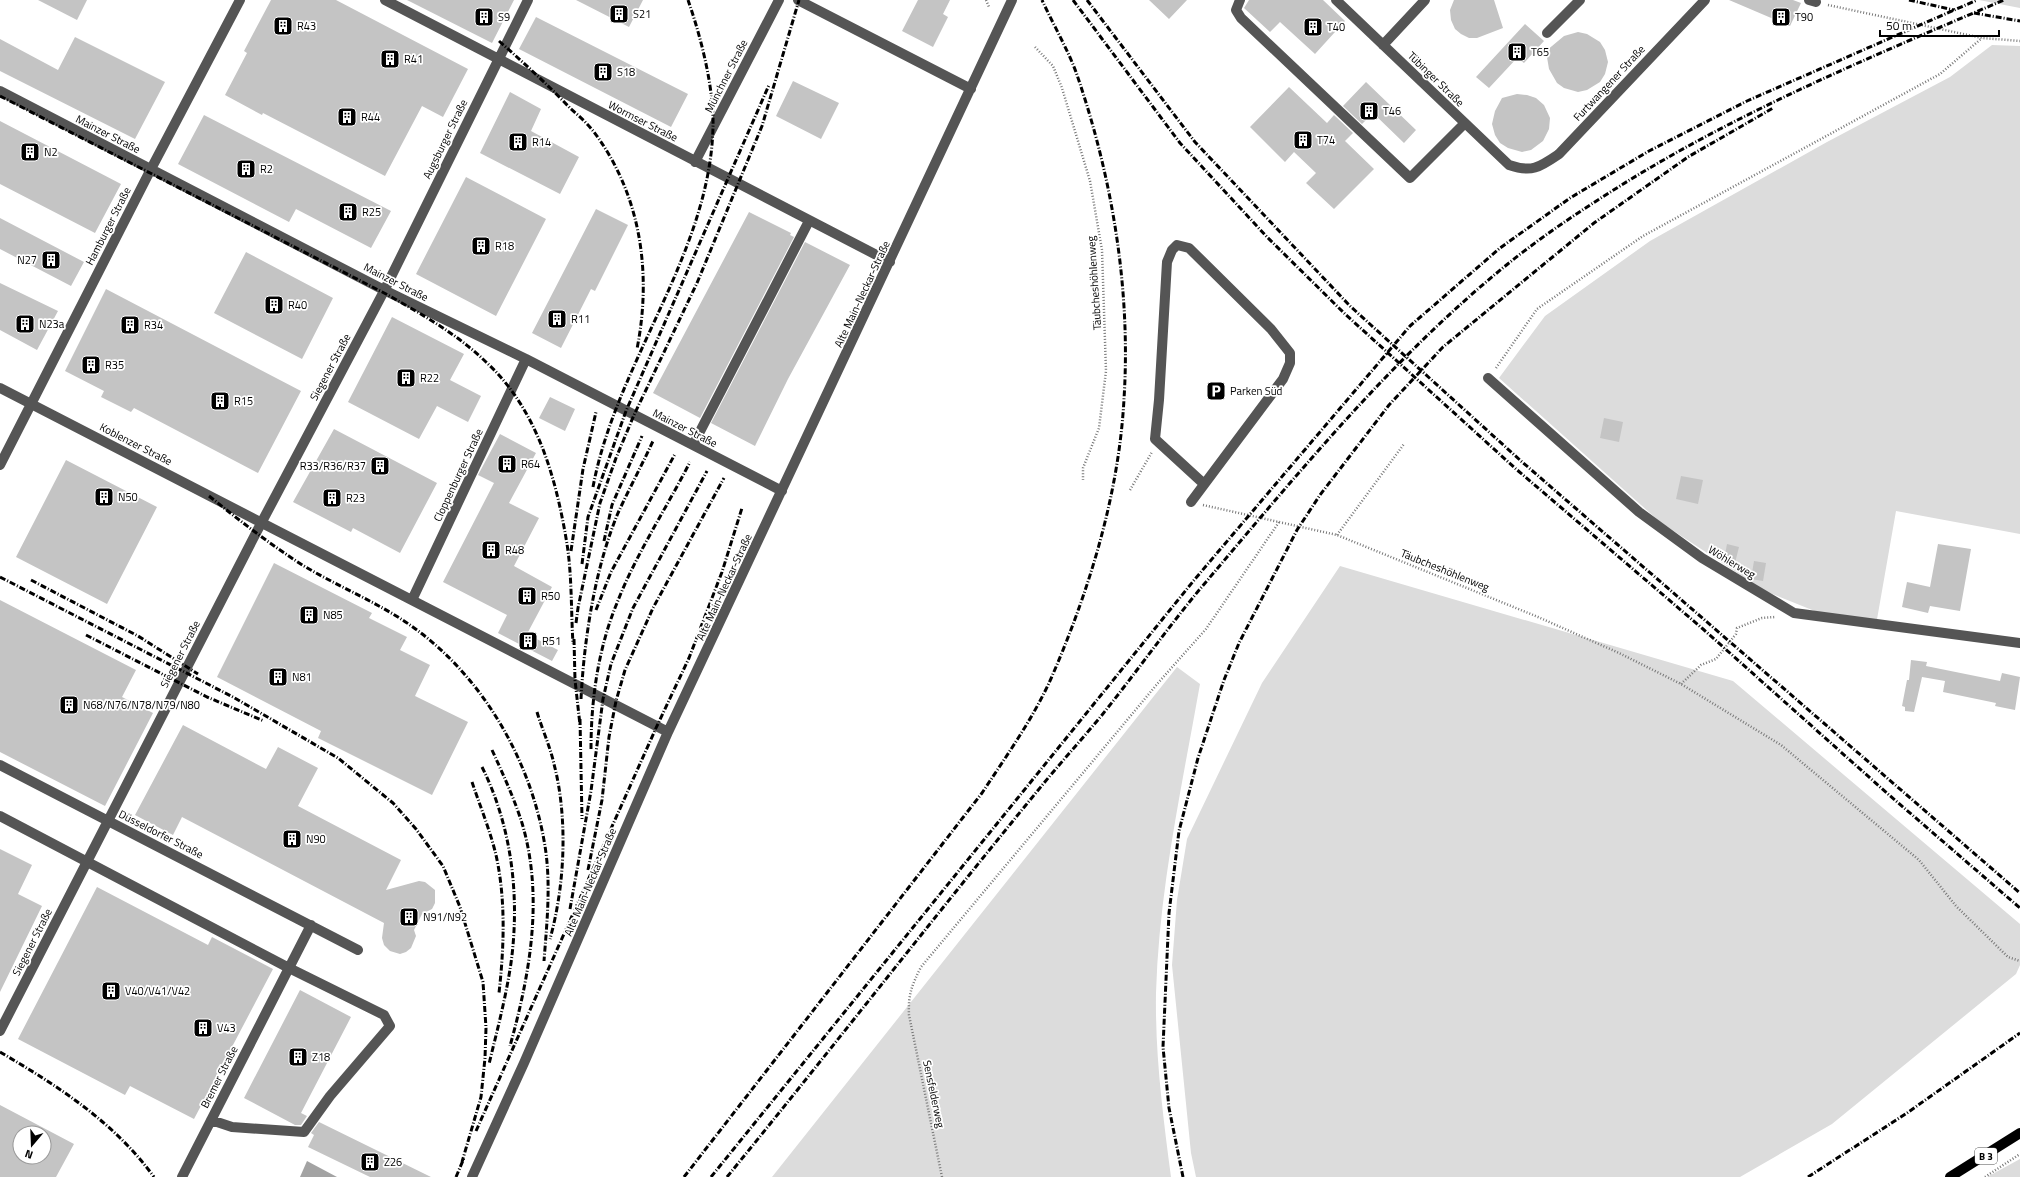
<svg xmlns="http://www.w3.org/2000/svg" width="2020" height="1177" viewBox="0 0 2020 1177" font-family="'Titillium Web',sans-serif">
	<rect width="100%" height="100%" fill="#fff"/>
	<path fill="#dcdcdc" d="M1979,0H2020V8Z
		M1992,45L2020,46V534L1896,511L1876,625L1832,618L1765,591L1660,522L1499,378L1545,316L1650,241L1827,142L1950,77Z
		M1340,566L1733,681L2020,924V965L2016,974L1832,1124L1740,1177H1196L1191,1153L1172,965L1177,900L1187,839L1262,683Z
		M1177,667L1200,684C1182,786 1159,889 1156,993C1155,1055 1163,1116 1171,1177H772Z
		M2020,1159V1177H1987Z"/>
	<path fill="#a3a3a3" d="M307,1161L337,1177H300Z"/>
	<path fill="#c4c4c4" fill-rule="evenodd" d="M38,0H87L77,20Z
		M271,0H336L468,69L443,117L422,106L385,176L263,113L262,115L225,95L247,53L244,51Z
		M407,0H514L492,43Z
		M576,0H643L629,27Z
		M918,0H950L943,14L948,17L933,47L902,31Z
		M1149,0H1187L1169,19Z
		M1249,0H1323L1345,21L1315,54L1280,22L1270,32L1244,8Z
		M1454,0H1494L1503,28L1477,38H1469L1461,34L1455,29L1451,20L1450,10Z
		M1729,0H1793L1801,3L1790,26Z
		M536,17L688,94L671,127L519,49Z
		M1525,24L1544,41L1524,63L1517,58L1489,88L1476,77Z
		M1578,32L1587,34L1600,42L1605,50L1608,62L1605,74L1600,82L1587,90L1578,92L1564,88L1557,83L1549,69L1546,51L1564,36Z
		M75,37L165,82L135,139L0,71V39L58,70Z
		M793,81L839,103L821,139L776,116Z
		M1366,82L1416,130L1404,143L1373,113L1362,124L1343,106Z
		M1289,87L1327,123L1334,115L1353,133L1345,141L1374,169L1334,209L1306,183L1316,173L1294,152L1285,162L1250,127Z
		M510,92L541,109L531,131L579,157L560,194L480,153Z
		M1517,94L1527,95L1536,98L1544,105L1550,118L1549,129L1543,141L1531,150L1522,152L1508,148L1500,143L1495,135L1492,124L1495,111L1502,98Z
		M204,115L391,211L371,248L296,209L289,222L178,164Z
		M0,121L121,184L95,233L0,184Z
		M466,177L546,219L496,316L416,274Z
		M596,209L628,225L595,291L591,289L561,348L532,333Z
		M749,212L791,233L790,235L794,237L700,418L653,393Z
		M0,218L84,262L71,286L0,249Z
		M805,242L850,265L788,379L755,446L711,423Z
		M246,252L333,298L302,359L214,313Z
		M0,283L58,311L37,350L0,330Z
		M106,289L301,391L258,473L134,408L131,412L101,397L104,391L65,371Z
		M392,317L464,354L450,380L481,396L468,422L437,406L419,439L348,402Z
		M550,397L575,409L565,431L539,418Z
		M1604,418L1623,422L1619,442L1600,438Z
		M334,429L437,483L400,553L353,528L351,532L293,502Z
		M500,434L536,453L509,503L539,518L514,566L552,587L527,634L558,650L552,661L498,633L507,615L443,582L494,483L478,475Z
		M66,460L157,507L107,604L16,557Z
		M1681,476L1703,480L1698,504L1676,499Z
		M1727,544L1739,547L1735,563L1724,560Z
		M1938,544L1971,549L1960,611L1930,606L1928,613L1902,607L1907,582L1930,587Z
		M1754,561L1766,563L1763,581L1751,579Z
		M274,563L372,613L369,618L407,637L400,650L430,665L415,696L468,722L432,795L318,738L321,731L217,677Z
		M0,600L136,670L122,697L153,713L105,806L0,752Z
		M1911,660L1927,662L1926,666L2000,681L2002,673L2020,677L2015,710L1995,706L1996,703L1943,692L1945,681L1922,677L1914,712L1905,711V707L1902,706L1907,680H1909Z
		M183,725L266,769L278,747L318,768L298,806L401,860L386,890L419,881L425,882L435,890V903L432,909L422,914L414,930L416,936L411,948L406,952L400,954L390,951L384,945L382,938L384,923L182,817L173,835L135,815Z
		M0,849L32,865L18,894L42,906L0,992Z
		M97,887L208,945L212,937L273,969L194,1119L130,1086L125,1095L18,1039Z
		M300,990L351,1017L301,1113L307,1116L301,1125H295L244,1098Z
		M0,1105L74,1144L56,1177H0ZM20,1133H44V1157H20Z
		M319,1122L431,1177H370L308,1147L314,1135L311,1133Z"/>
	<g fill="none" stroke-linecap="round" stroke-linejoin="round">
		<path stroke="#777" stroke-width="2.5" stroke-dasharray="1 2" stroke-linecap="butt" d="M986,0L989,7
			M1828,5L1982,38L2020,41
			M1035,47L1053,66L1062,88L1090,181L1102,250L1106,371L1099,428L1083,468V480
			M1496,368L1537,309L1643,236L1940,74L1982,38
			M1130,490L1152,452
			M1203,505L1337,535L1538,617L1619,653L1681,684L1781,745L1919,860L1956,906L2008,957L2020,961
			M1337,535L1404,444
			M1681,684L1701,665L1716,659L1736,634L1737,628L1762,618L1775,617
			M942,1177L909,1015C908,994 912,985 921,967L1158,683L1206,629L1279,522
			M1985,1177L2020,1154"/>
		<path stroke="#555" stroke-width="10" d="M385,0L890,262
			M798,0L971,89
			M1240,0L1236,10L1241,18L1410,178L1465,123
			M1336,0L1509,165C1532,173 1540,167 1559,154L1705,0
			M1809,0L1816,2
			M1547,33L1580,0
			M1383,45L1425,0
			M0,91L384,290L526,359L782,491
			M695,162L779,0
			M1488,378L1639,512L1702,558L1794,613L2020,643
			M0,388L668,732
			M693,445L809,221
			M0,465L151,169L240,0
			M1191,502L1283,379L1290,363V353L1271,329L1189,248L1177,245L1172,250L1167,262L1159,400L1155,439L1204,484
			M412,600L526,359
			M0,765L358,950
			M0,816L289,968L384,1015L390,1026L330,1096L304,1132L232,1127L211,1120
			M0,1031L256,533L383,293L528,0
			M182,1177L311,925
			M472,1177L524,1063L668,732L1012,0"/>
		<path stroke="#000" stroke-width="10" d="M1950,1177L2020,1133"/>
		<path stroke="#000" stroke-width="3" stroke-dasharray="6 2 1 2" stroke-linecap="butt" d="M1073,0L1180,143L1267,237L1345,314L1516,469L1703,629L1888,794L2020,908
			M1087,0L1195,142L1350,306L1521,461L2020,893
			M1909,0L1954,10
			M1974,13L2020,21
			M499,41C524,63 547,84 570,108C578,115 587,123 594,132C641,195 652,273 637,349
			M0,96L388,295C423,315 457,334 486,362C537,409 556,477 567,544C572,576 571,611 573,644
			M593,487C616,363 710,254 713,127C714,88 701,37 688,0
			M209,496C240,521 271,545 304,566C339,587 377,602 410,625C482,675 531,760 545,846C551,884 547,922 544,961
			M604,541L612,505L642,436
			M571,551L583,469L596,412
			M582,564L588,517L626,411L769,85
			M0,577L233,697L338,758L393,803L416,829L443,866L460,907L483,982L486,1028L485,1058L481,1097L462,1162
			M31,580L138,636L198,674
			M596,610L611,572L675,454
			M576,623L578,608L600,503L616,458L634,415L697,283L762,126L799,0
			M86,635L207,697L264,721
			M574,639L575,680L580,725
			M581,699C584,639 595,568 618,513C629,489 642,465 653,441
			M537,712C542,729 550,746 554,764C568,818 565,885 550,939
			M580,719L582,819
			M591,749C591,700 598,649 617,603C636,554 666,509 690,462
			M492,750C503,774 514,798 522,823C544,897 530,974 510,1046
			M482,767C512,827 520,897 511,963C506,997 497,1031 489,1064
			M472,782C480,806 490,830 496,855C506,900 504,948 499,993
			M588,870L602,800L609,737L616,701L625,670L653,608L724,478
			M570,909L591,791L603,699L611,664L633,608L707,471
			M0,1052C58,1086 114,1122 154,1177
			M476,1131L656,728L689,658L722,572L742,508
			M456,1177L464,1158
			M684,1177L982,793C1007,755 1035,716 1053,674C1090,588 1119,493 1124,399C1131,289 1112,176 1076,72C1067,48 1053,24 1042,0
			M711,1177L1195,579L1410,326L1500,248L1570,198L1649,151L1747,101L1977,0
			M727,1177C834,1046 937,913 1044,783C1063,760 1083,738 1102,715C1135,674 1166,630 1200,589C1295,477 1390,360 1504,267C1543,235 1586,207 1628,181C1747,108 1875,55 2004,0
			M1183,1177L1169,1108L1163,1047L1169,913L1179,831L1198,758L1224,680L1239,643L1297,530L1320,495L1389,405L1443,347L1594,223L1688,157L1773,108
			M1808,1177L1907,1113L2020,1033"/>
	</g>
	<defs>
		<g id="building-square" transform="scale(1)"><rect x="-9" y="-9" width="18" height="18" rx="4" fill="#000" stroke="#fff"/><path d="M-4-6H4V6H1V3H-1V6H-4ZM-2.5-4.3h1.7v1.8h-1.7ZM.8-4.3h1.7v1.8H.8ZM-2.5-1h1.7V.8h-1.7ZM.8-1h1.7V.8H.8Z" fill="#fff"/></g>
		<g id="parking-square" transform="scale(1)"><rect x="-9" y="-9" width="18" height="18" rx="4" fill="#000" stroke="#fff"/><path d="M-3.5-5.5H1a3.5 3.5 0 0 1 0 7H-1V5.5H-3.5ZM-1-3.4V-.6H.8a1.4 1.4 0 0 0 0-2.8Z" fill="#fff"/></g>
	</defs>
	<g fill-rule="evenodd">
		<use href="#building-square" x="619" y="14"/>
		<use href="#building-square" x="484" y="17"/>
		<use href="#building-square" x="1781" y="17"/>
		<use href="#building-square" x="283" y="26"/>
		<use href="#building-square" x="1313" y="27"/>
		<use href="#building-square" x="1517" y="52"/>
		<use href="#building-square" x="390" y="59"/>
		<use href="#building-square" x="603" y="72"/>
		<use href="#building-square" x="1369" y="111"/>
		<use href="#building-square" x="347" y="117"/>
		<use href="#building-square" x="1303" y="140"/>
		<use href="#building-square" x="518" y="142"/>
		<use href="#building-square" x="30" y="152"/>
		<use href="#building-square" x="246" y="169"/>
		<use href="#building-square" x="348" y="212"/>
		<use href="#building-square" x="481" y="246"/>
		<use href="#building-square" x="51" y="260"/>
		<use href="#building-square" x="274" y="305"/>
		<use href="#building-square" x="557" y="319"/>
		<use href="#building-square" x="25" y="324"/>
		<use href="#building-square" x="130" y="325"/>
		<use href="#building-square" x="91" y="365"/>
		<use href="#building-square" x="406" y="378"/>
		<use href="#parking-square" x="1216" y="391"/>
		<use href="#building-square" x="220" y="401"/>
		<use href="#building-square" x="507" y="464"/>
		<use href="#building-square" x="380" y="466"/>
		<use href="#building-square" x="104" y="497"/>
		<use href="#building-square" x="332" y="498"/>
		<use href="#building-square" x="491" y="550"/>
		<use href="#building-square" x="527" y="596"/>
		<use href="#building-square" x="309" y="615"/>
		<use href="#building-square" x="528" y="641"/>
		<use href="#building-square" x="278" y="677"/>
		<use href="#building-square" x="69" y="705"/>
		<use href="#building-square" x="292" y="839"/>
		<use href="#building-square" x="409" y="917"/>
		<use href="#building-square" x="111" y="991"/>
		<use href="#building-square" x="203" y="1028"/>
		<use href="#building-square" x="298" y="1057"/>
		<use href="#building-square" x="370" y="1162"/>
	</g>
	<g text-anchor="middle" stroke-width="3.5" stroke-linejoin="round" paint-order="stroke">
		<rect fill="#fff" stroke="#4c4c4c" stroke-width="1" x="1975" y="1148" width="22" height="16" rx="3"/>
		<g font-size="10" font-weight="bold" fill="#000">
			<text x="1986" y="1160">B 3</text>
		</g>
		<g font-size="11" fill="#000" stroke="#fff" text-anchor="start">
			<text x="633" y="18">S21</text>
			<text x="498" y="21">S9</text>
			<text x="1795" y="21">T90</text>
			<text x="297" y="30">R43</text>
			<text x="1327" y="31">T40</text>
			<text x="1531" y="56">T65</text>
			<text x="404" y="63">R41</text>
			<text x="617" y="76">S18</text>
			<text x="1383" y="115">T46</text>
			<text x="361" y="121">R44</text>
			<text x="1317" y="144">T74</text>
			<text x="532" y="146">R14</text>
			<text x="44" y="156">N2</text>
			<text x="260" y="173">R2</text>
			<text x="362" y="216">R25</text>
			<text x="495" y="250">R18</text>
			<text x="37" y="264" text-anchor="end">N27</text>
			<text x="288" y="309">R40</text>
			<text x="571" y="323">R11</text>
			<text x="39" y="328">N23a</text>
			<text x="144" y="329">R34</text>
			<text x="105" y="369">R35</text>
			<text x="420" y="382">R22</text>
			<text x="1230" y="395">Parken Süd</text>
			<text x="234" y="405">R15</text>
			<text x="521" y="468">R64</text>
			<text x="366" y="470" text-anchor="end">R33/R36/R37</text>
			<text x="118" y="501">N50</text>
			<text x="346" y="502">R23</text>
			<text x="505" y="554">R48</text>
			<text x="541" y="600">R50</text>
			<text x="323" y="619">N85</text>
			<text x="542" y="645">R51</text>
			<text x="292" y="681">N81</text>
			<text x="83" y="709">N68/N76/N78/N79/N80</text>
			<text x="306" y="843">N90</text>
			<text x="423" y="921">N91/N92</text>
			<text x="125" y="995">V40/V41/V42</text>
			<text x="217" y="1032">V43</text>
			<text x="312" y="1061">Z18</text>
			<text x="384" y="1166">Z26</text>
		</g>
		<g font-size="11" fill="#000" stroke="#fff">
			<text transform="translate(726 76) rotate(-63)" y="4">Münchner Straße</text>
			<text transform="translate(1436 79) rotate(44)" y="4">Tübinger Straße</text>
			<text transform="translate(1609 83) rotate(-47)" y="4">Furtwangener Straße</text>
			<text transform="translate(643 121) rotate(27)" y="4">Wormser Straße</text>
			<text transform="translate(108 134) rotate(27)" y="4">Mainzer Straße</text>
			<text transform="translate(445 139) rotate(-64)" y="4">Augsburger Straße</text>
			<text transform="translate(108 226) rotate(-63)" y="4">Hamburger Straße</text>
			<text transform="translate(396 282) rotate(27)" y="4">Mainzer Straße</text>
			<text transform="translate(1094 283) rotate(-94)" y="4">Täubcheshöhlenweg</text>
			<text transform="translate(862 294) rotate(-65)" y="4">Alte Main-Neckar-Straße</text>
			<text transform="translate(330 367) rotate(-62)" y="4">Siegener Straße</text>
			<text transform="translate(685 428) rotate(27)" y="4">Mainzer Straße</text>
			<text transform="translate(136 444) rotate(27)" y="4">Koblenzer Straße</text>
			<text transform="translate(458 475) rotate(-65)" y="4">Cloppenburger Straße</text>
			<text transform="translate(1732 562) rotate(31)" y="4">Wöhlerweg</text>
			<text transform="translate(1445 570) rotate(22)" y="4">Täubcheshöhlenweg</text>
			<text transform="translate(724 587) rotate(-65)" y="4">Alte Main-Neckar-Straße</text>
			<text transform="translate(180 654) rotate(-63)" y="4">Siegener Straße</text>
			<text transform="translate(161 834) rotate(27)" y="4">Düsseldorfer Straße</text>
			<text transform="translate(590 882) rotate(-67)" y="4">Alte Main-Neckar-Straße</text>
			<text transform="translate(32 942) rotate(-63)" y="4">Siegener Straße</text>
			<text transform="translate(219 1077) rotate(-63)" y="4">Bremer Straße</text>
			<text transform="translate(934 1094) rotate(78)" y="4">Sensfelderweg</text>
		</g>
	</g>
	<g transform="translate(32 1145) rotate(199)"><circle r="19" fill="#ffffff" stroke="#999999"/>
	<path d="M0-3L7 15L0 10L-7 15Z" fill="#000000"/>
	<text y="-6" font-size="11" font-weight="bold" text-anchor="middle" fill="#000000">N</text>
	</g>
	<path d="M1880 30v6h119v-6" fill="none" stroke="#000000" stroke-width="2"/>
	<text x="1886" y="30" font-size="12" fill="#000000" stroke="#ffffff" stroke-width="3" paint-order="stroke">50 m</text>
</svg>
